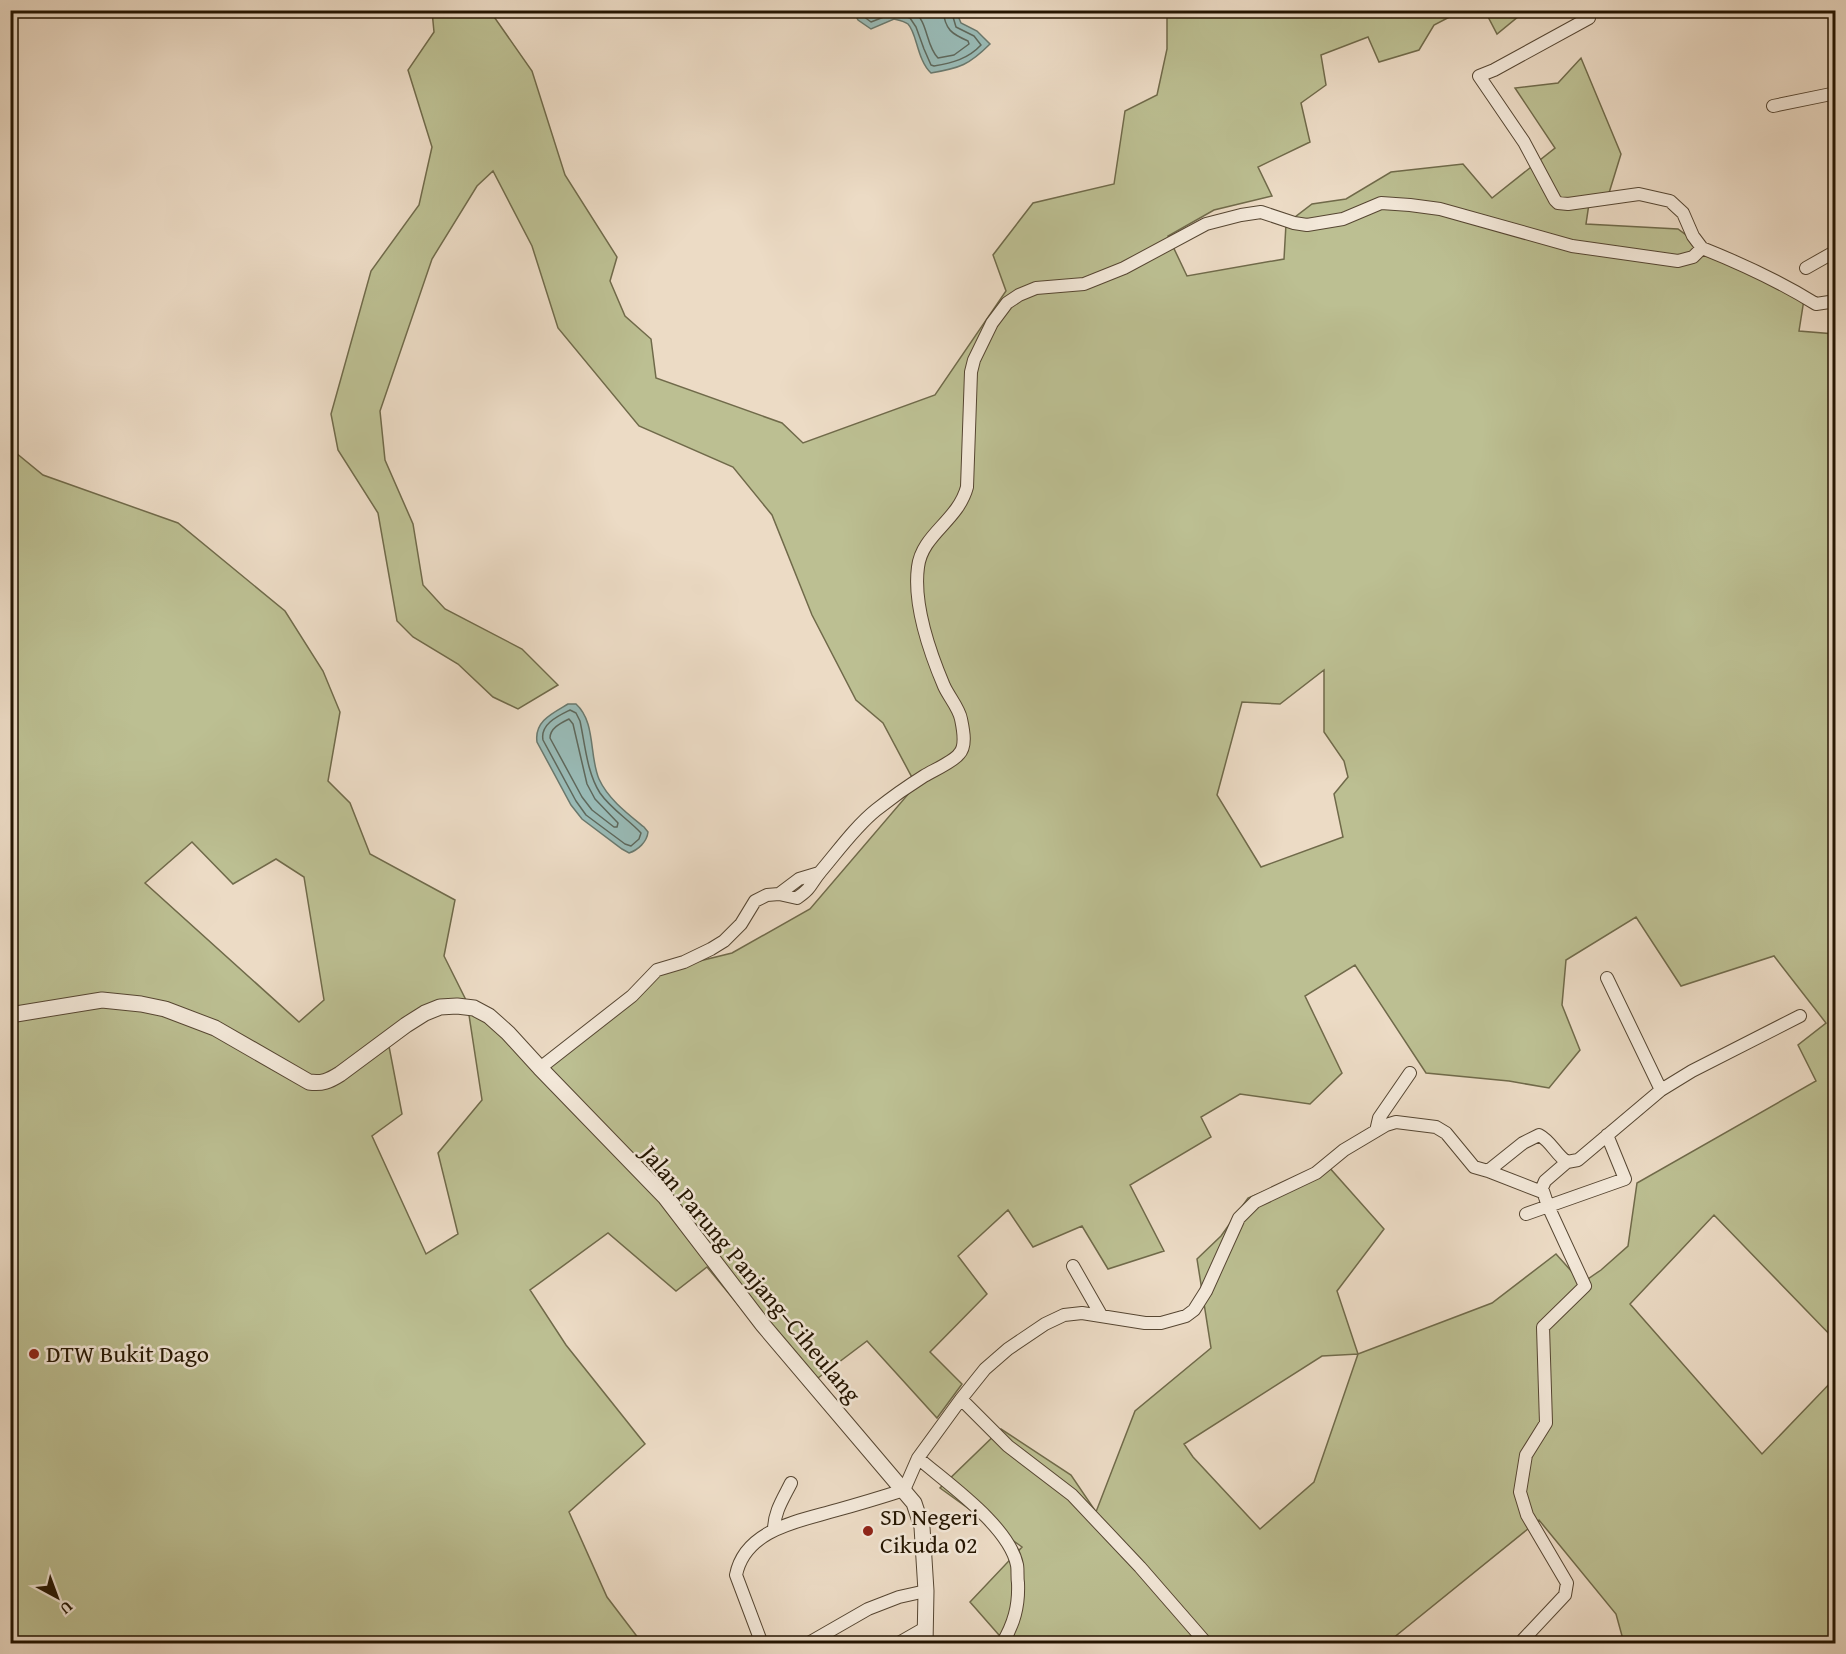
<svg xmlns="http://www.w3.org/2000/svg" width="1846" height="1654" viewBox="0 0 1846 1654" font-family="'Gentium Book Plus',serif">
	<rect width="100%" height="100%" fill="#ecdbc5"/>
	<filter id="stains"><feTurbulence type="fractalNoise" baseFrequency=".00333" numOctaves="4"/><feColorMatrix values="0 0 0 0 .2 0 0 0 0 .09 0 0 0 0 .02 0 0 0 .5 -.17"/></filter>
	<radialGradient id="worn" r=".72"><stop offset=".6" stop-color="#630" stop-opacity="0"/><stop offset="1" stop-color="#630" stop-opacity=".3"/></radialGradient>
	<path fill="#bcbf92" stroke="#706a4a" stroke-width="1.5" fill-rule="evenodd" d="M432,11H490L532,71L565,175L617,257L610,281L625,316L651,339L656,378L782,423L803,443L935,395L1006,291L993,255L1033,203L1114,184L1125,111L1157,95L1167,49V11H1461L1434,25L1419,50L1379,62L1368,37L1321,55L1326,85L1301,103L1310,142L1258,167L1272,196L1214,210L1168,236L1187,276L1284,259L1286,224L1312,204L1346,199L1391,172L1463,164L1492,198L1555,148L1515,88L1558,83L1581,58L1621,154L1609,193L1590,197L1586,224L1678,229L1712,254L1805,293L1799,331L1835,334V1340L1714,1215L1630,1304L1762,1454L1835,1378V1643H1624L1616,1614L1539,1520L1387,1643H1006L970,1602L1022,1547L940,1488L1001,1429L1071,1475L1096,1512L1135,1411L1211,1348L1197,1259L1221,1236L1248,1198L1327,1165L1384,1229L1337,1291L1358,1354L1492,1303L1556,1254L1582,1283L1601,1270L1628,1246L1637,1183L1816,1081L1798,1045L1826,1023L1774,956L1681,986L1636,917L1566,960L1562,1005L1580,1050L1549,1088L1509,1081L1426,1073L1355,965L1305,996L1342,1073L1310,1104L1240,1094L1201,1117L1211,1137L1130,1185L1164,1251L1108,1269L1082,1226L1033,1247L1008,1210L958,1256L987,1294L930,1352L962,1384L937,1418L867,1341L806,1387L707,1267L676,1291L608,1233L530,1290L566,1345L645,1444L569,1512L607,1597L642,1643H11L10,448L43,475L178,523L285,611L323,671L340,712L328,781L350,803L370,854L455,900L444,956L467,1002L543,1072L663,970L732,953L810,909L916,785L883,723L856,700L812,615L772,515L733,467L639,426L558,328L532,246L493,171L477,186L432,259L380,411L385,460L413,524L423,585L445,609L522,649L558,685L518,709L493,697L458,664L413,637L397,621L378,513L338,450L331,414L371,271L419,205L432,147L408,70L434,32ZM1324,670V732L1344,761L1348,777L1334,794L1343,837L1261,867L1217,795L1242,702L1280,704ZM192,842L233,884L276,859L304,877L324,1000L299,1022L145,883ZM467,1002L482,1100L438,1153L458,1234L426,1254L372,1136L402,1114L387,1036ZM1358,1354L1314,1482L1260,1529L1193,1457L1184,1444L1322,1356Z
		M1485,11H1525L1497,34Z"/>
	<path fill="#99bbb7" stroke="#6a796e" stroke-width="1.5" d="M853,11H956L961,23L977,31L990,44C969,65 960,68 931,73C917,60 917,33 908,24C904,21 898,20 894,19L871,29L858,20Z
		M568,704H576C596,722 589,756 599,779C608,799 628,814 644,827L648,832C647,842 638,850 629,853L622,849L582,819L571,805L537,742C534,721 553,713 568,704Z"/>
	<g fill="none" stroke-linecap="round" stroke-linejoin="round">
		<path stroke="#5e685c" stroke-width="1.5" d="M860,10L863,16L871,22L894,13L910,18L916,27L924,49L931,65L934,66C952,63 968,59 981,45L974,36L956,27L951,10
			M912,10C929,21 925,45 938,58L954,55L969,44L968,41C952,34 945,30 943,10
			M570,710L576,713L580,721C585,744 587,773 600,793C611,809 628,819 641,833L639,839L631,846L625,844L586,815L576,801L543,740C540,724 558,716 570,710Z
			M569,719L573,724L587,784L595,799L618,823L617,827H614L592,810L582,797L550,738C550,728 561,723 569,719Z"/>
		<g stroke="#564632" stroke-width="14">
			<path id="minor" d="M1589,18L1494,70L1479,76L1524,142L1555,200L1558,203L1568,204L1639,194L1670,201L1683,213L1693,236L1702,248
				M1773,106L1836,93
				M1806,268L1836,251
				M779,894L799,879L819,873
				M1607,978L1661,1090
				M540,1068L632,996L657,970L684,962L711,949L724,941L741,924L755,901L767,895L779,894L797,898C813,887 810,884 821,871C838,851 855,827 876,810C891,798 908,786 924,776C934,770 953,762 959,754C967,746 963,729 961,719C959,708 949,697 944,686C930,653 913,604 918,567C922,534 958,521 967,487L971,372L974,360L992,323L1007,303L1019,295L1036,288L1084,284L1124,268L1206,224L1241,215L1261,212L1294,223L1307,225L1343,219L1381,203L1410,205L1440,209L1572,246L1678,261L1693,257L1702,248C1742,264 1779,281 1816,304L1836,301
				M1376,1131L1379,1118L1410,1073
				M1488,1171L1542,1192
				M1526,1214L1625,1179L1607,1135
				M1073,1266L1101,1315
				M961,1399L1008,1446L1072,1495L1140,1567L1207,1644
				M918,1458C948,1484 1009,1526 1017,1565C1018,1570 1017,1577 1018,1583C1019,1606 1014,1624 1002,1644
				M774,1530C774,1512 783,1499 791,1483
				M762,1644L736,1575C745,1529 800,1521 837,1510C859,1504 882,1497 904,1490L918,1458L961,1399L985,1369L1008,1349L1045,1324L1064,1315L1082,1313L1145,1323H1161L1186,1316L1194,1310L1206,1291L1239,1218L1255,1202L1316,1173L1344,1150L1386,1125L1396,1122L1436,1127L1446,1133L1474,1167L1488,1171L1523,1143L1539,1135C1551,1141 1556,1155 1567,1162L1578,1160L1661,1090L1692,1071L1800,1016
				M807,1644L868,1609L899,1597L926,1591
				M897,1644L925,1628
				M1519,1644L1565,1595L1567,1583L1527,1515L1520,1492L1526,1455L1546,1423L1543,1327L1585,1286L1548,1206L1542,1188L1545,1181L1567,1162"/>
		</g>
		<g stroke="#564632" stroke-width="17">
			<path id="tertiary" d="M10,1015L102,1000L141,1004L165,1009L215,1028L309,1082C322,1084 329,1081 340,1074L406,1025L425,1013L440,1007L457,1006L474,1008L489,1016L508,1033L540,1068L665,1197L763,1325L914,1503L922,1527L926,1591L925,1644"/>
		</g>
		<use href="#minor" stroke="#f3e8d9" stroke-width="12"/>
		<use href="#tertiary" stroke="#f3e8d9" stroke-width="15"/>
	</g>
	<g fill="#8f2418" stroke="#f3e8d9" stroke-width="2">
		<circle cx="34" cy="1354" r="6"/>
		<circle cx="868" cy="1531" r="6"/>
	</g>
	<g text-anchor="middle" stroke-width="5" stroke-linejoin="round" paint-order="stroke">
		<g font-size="24" fill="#241501" stroke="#f3e8d9">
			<text transform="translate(751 1274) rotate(50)" y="8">Jalan Parung Panjang–Ciheulang</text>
		</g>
		<g font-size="24" fill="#241501" stroke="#f3e8d9" text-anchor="start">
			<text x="46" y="1362">DTW Bukit Dago</text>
			<text x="880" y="1525">SD Negeri<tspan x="880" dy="28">Cikuda 02</tspan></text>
		</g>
	</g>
	<rect width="1846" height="1654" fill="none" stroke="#ecdbc5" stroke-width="36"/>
	<rect x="12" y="12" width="1822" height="1630" fill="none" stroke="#241501" stroke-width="3"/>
	<rect x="18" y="18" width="1810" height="1618" fill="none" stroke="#241501" stroke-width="1.5"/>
	<g transform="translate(57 1597) rotate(139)" stroke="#f3e8d9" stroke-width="4.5" paint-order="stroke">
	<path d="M0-4.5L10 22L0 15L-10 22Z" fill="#241501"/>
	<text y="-9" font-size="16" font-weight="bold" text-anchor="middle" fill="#241501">U</text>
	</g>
	<rect width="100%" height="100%" filter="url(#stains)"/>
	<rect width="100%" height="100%" fill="url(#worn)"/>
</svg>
